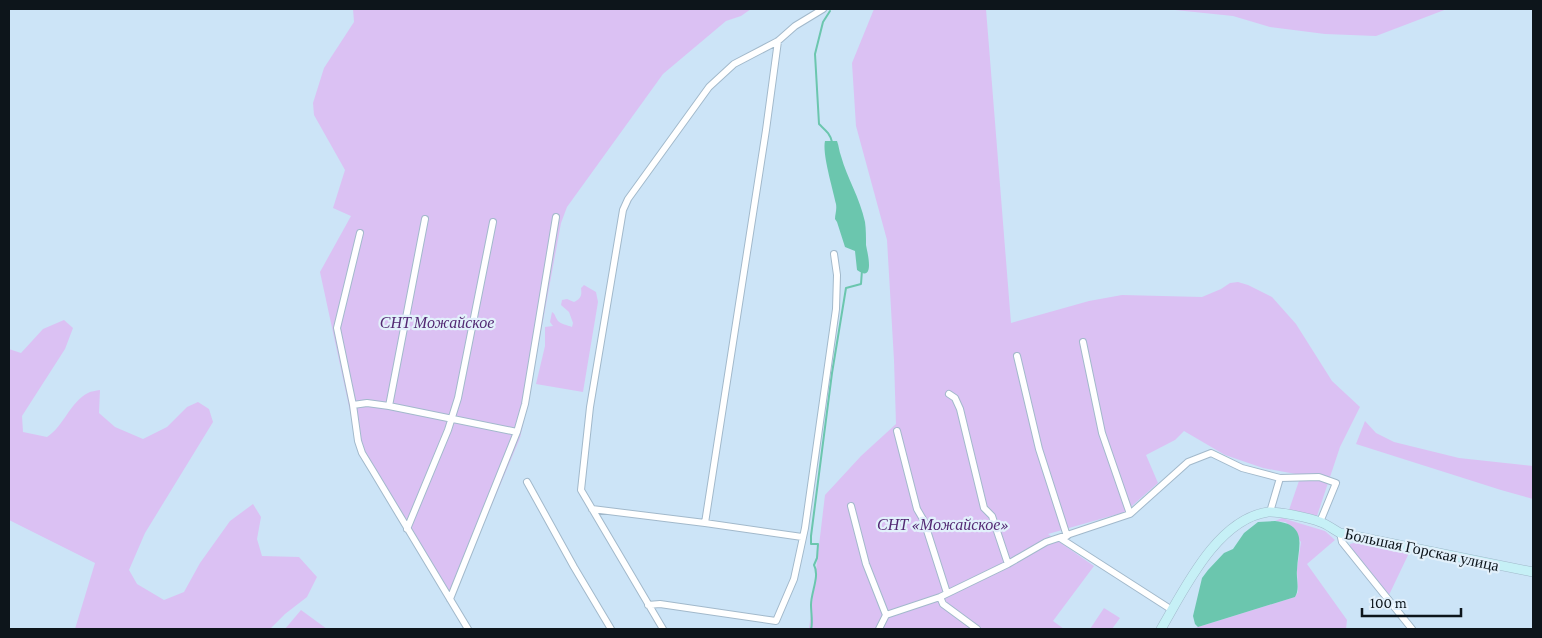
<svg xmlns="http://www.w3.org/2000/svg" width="1542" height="638" viewBox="0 0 1542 638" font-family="'Crimson Pro',serif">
	<rect width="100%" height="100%" fill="#cce4f7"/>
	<path fill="#dbc1f3" d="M353,9H751L741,16L726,21L663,74L567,207L561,223L528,402L520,438L453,597L448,601L359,453L320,272L351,216L333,208L345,170L314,115L313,103L324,68L354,22Z
		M874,9H986L1011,323L1089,301L1122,295L1202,297L1221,289L1230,283L1238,282L1248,285L1272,297L1296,324L1332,381L1360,407L1340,447L1317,516L1289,510L1301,475L1263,468L1225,455L1184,431L1175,440L1146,455L1158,483L1125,512L1048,534L1094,566L1053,621L1064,629H809L825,495L861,456L896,424L894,360L887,240L856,126L852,63Z
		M1125,9H1447L1376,36L1325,34L1270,27L1233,16L1175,10Z
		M584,285L596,292L598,302L583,392L536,384L545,346V327L553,326L550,322L552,312C556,315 555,317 558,321C561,324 567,325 572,327L573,323L569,312L561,305L562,300L567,299L574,302C581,299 582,295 581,288Z
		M64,320L73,328L65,349L22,416L23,432L47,437C64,426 70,402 88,393C91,391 96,391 100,390L99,413L115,427L143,439L167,427L187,407L198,402L209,409L213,422L145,533L129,570L137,584L164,600L184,592L200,563L230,521L253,504L261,517L257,539L262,556L299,557L317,577L307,597L285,614L270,629H75L95,563L9,520V349L21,353L43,329Z
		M1365,421L1376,433L1394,442L1459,458L1533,466V499L1501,490L1356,444Z
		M1282,518L1325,531L1335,540L1307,564L1347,620L1346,629H1194L1198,627L1295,597L1298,592L1297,569L1301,542L1286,522L1275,521Z
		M1357,542L1409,553L1389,595L1350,547V544Z
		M1104,608L1120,618L1112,629H1090Z
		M301,610L327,629H285Z"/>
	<path fill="#6bc6ae" d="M825,141H837C839,146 839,151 841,156C847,178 860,198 865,222C866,229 866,237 866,245C867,251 876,284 857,270L855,251L845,247L837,222L835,219C835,214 837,210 836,204C833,189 822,154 825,141Z
		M1275,521C1309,525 1298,546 1297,570C1296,579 1300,589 1295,597L1198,627L1195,624L1193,616L1202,578L1208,570L1224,553L1233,549L1244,533L1258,522Z"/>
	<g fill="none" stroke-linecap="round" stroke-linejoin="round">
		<path stroke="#6bc6ae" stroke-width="2" d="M1313,9H1328
			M830,11L823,22L815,54L819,124C825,130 830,133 832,142
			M811,629C813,624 811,612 811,605C811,592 820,576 814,565L817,558L818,544H811V536L832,373L846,288L861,284L862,270"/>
		<g stroke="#a2b9cb" stroke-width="8">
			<path id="street" d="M360,233L337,328L353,405L358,441L362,453L373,471L468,629
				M1083,342L1102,433L1130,514
				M1017,356L1039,449L1067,536
				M949,394L955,398L960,409L984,508L992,516L1008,564
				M353,405L367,403L389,406L517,432
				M389,406L425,219
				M897,431L917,509L924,521L947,593
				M527,482L574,567L611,629
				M851,506L866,564L886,615
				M592,509L705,523L802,537
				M1270,512L1280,478
				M705,523L766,130L778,41
				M407,529L448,430L458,398L493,222
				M1340,533L1342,542L1412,629
				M1060,538L1172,610
				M940,597L943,604L977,629
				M450,599L517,432L525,404L556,217
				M648,605L660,604L776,621L794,579L805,528L836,309L837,275L834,254
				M663,629L581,490L590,407L623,210L628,199L709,87L734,64L778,41L795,26L823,9
				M879,629L886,615L940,597L1008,564L1046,542L1130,514L1188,462L1211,453L1242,468L1280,478L1319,477L1336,483L1320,522"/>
		</g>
		<g stroke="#a2b9cb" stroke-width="10">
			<path id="secondary" d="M1161,629C1184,590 1217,519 1268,512C1277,511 1311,518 1320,522C1327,524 1334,530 1340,533L1533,572"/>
		</g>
		<use href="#street" stroke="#fff" stroke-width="6"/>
		<use href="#secondary" stroke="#c6f0f6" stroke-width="9"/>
	</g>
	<g text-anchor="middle" stroke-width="4.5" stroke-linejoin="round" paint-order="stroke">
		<g font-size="16" font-style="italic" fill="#532973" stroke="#e2f0fb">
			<text x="437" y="328">СНТ Можайское</text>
			<text x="943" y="530">СНТ «Можайское»</text>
		</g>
		<g font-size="16" fill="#0d151b" stroke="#e2f0fb">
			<text transform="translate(1422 549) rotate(12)" y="6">Большая Горская улица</text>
		</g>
	</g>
	<rect width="1542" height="638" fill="none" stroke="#0d151b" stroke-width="20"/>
	<path d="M1362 608v8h99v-8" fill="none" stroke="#0d151b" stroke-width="2.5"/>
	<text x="1370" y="608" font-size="15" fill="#0d151b" stroke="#e2f0fb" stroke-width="4" paint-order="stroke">100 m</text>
</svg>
